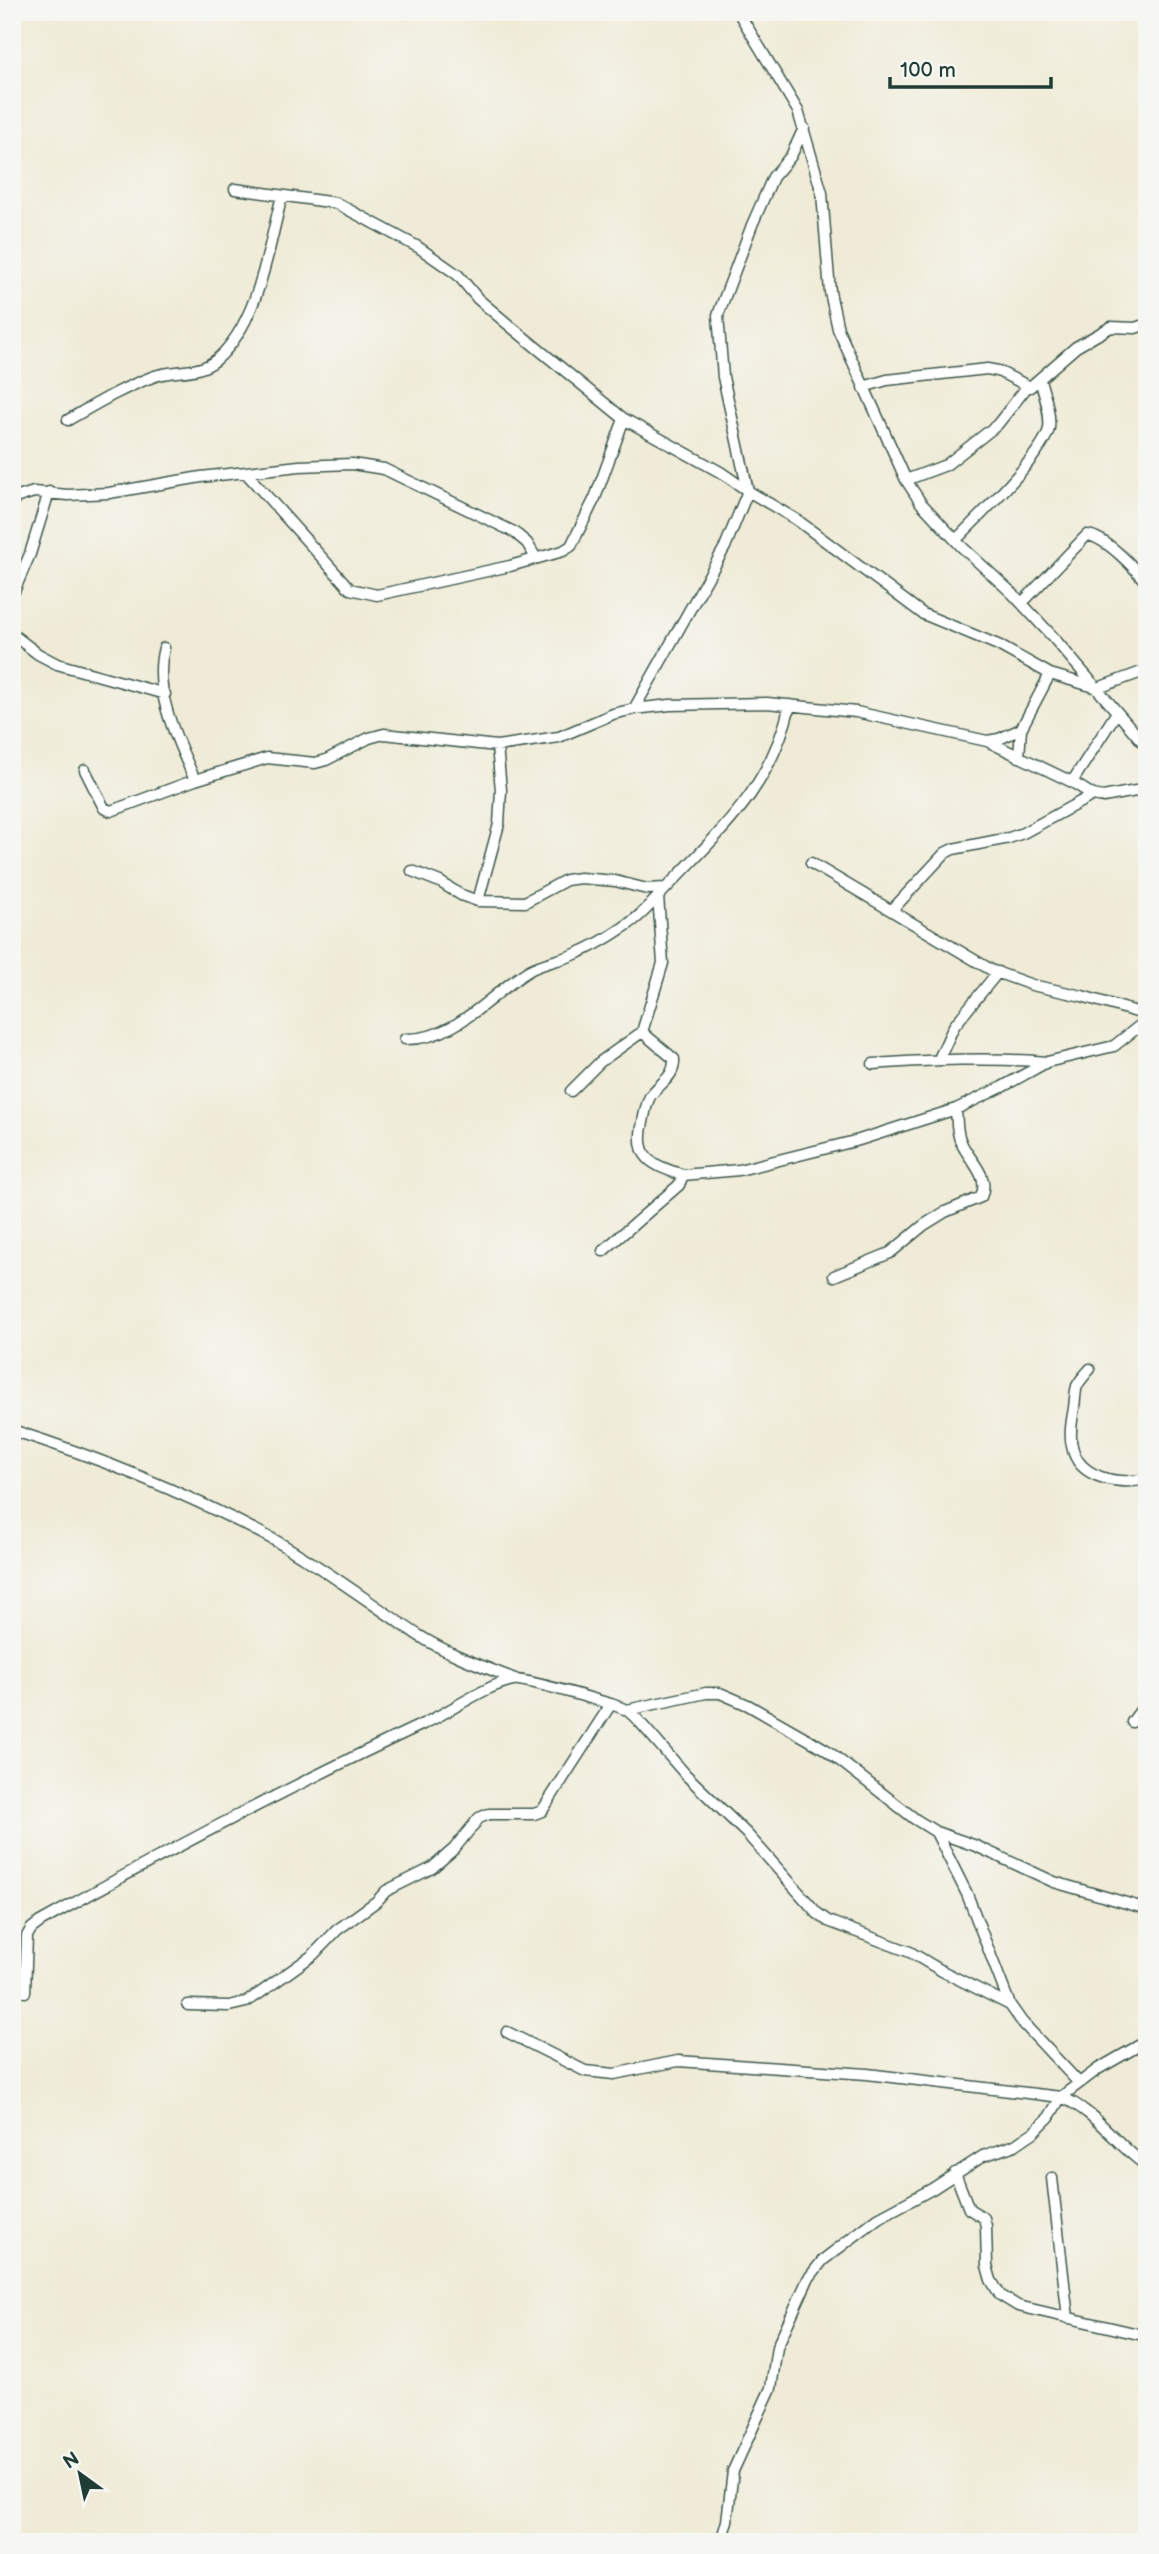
<svg xmlns="http://www.w3.org/2000/svg" width="1159" height="2554" viewBox="0 0 1159 2554" font-family="'Balsamiq Sans',sans-serif">
	<rect width="100%" height="100%" fill="#f6f6f2"/>
	<filter id="ink" filterUnits="userSpaceOnUse"><feTurbulence type="fractalNoise" baseFrequency=".0143" numOctaves="2"/><feDisplacementMap in="SourceGraphic" scale="14" xChannelSelector="R" yChannelSelector="G"/><feConvolveMatrix kernelMatrix="1 2 1 2 8 2 1 2 1" color-interpolation-filters="sRGB"/></filter>
	<filter id="wash" filterUnits="userSpaceOnUse"><feTurbulence type="fractalNoise" baseFrequency=".00686" numOctaves="4" result="noise"/><feDisplacementMap in="SourceGraphic" scale="28" xChannelSelector="R" yChannelSelector="G"/><feGaussianBlur stdDeviation="1.57" result="paint"/><feColorMatrix in="noise" values="0 0 0 0 0 0 0 0 0 0 0 0 0 0 0 0 0 1.4 0 .05"/><feComposite in="paint" operator="in"/></filter>
	<g filter="url(#wash)">
		<rect width="100%" height="100%" fill="#efebd6"/>
	</g>
	<g filter="url(#ink)">
		<g fill="none" stroke-linecap="round" stroke-linejoin="round">
			<g stroke="#3e574c" stroke-width="13">
				<path id="street" d="M740,15L798,111L822,193L830,292L838,329L906,480L921,503L962,547L1013,594L1052,636L1147,747
					M804,128L791,156L773,177L752,225L718,315L723,377L748,491L797,520L923,614L998,645L1050,674L1098,688L1147,670
					M235,189L336,203L418,247L458,275L478,299L510,326L624,419L722,473L748,491L725,547L634,709
					M863,387L887,380L987,369L998,371L1030,387L1076,347L1111,327L1135,328L1147,324
					M68,420C96,404 124,387 155,376C175,369 198,375 216,360C259,323 268,248 282,196
					M246,473L350,589L377,595L510,566L563,551L571,546L595,498L624,419
					M906,480L946,465L997,425L1027,387
					M12,499L34,492L68,495L109,493L201,477L299,466L352,464L384,469L514,532L527,543L536,558
					M956,540C976,519 1045,453 1049,428C1051,413 1044,394 1040,380
					M12,596L30,554L49,492
					M1022,603L1087,535C1106,537 1136,569 1147,584
					M12,634L38,654L57,664L165,694
					M164,648C152,691 178,742 195,780L267,758L315,763L326,760L369,738L384,734L497,746L559,737L613,714L634,709L670,705L767,703L856,712L987,741L1072,782L1093,795L1103,797L1147,789
					M987,741L999,739L1021,729L1050,674
					M1019,757L1021,729
					M85,770L104,808L111,811L195,780
					M1072,782L1117,712
					M811,863L993,971L1032,985L1082,996L1147,1015
					M412,871L440,882L461,895L478,901L525,902L566,880L580,878L615,881L647,889L665,888
					M478,901L499,824L501,790L497,746
					M892,910L945,853L953,849L1009,838L1023,833L1093,795
					M642,1032L674,1059C675,1077 661,1082 651,1095C646,1102 645,1113 643,1122C634,1158 652,1165 683,1175
					M405,1039C456,1040 488,996 528,971C541,963 558,961 573,955C591,948 608,938 624,927C645,914 660,893 678,876C731,821 772,782 790,705
					M939,1059L954,1026L998,972
					M873,1064C931,1060 989,1057 1047,1062
					M571,1091L600,1062L642,1032L663,963L658,896
					M603,1251L679,1185L683,1175L739,1170L859,1140L956,1109L1002,1087L1047,1062L1114,1046L1147,1020
					M834,1276L890,1253L924,1225L945,1212L981,1197C991,1175 968,1160 961,1142C956,1132 957,1120 956,1109
					M1090,1369C1086,1374 1080,1380 1077,1386C1075,1392 1075,1401 1074,1408C1072,1419 1069,1434 1072,1446C1078,1479 1119,1485 1147,1479
					M12,1430C103,1459 193,1496 276,1541C326,1569 371,1604 418,1635C448,1654 482,1666 515,1679
					M627,1710L706,1693H720L748,1705L825,1749L915,1819L936,1832L967,1894L1010,2005L1022,2022L1079,2083
					M1132,1722L1147,1702
					M936,1832L976,1846L1054,1882L1147,1909
					M25,1992L27,1936L31,1929L40,1922C165,1852 293,1785 423,1724C448,1713 488,1684 513,1680C525,1678 595,1700 611,1704L627,1710L638,1720L686,1775L747,1834L817,1913L828,1921L910,1952L942,1971L1010,2005
					M188,2005L229,2006L246,2002L260,1993L313,1955L337,1930L377,1901L386,1891L432,1868L454,1849L479,1818L489,1814H534L542,1811L611,1704
					M507,2032L585,2071L614,2074L678,2061L867,2074L1061,2097C1096,2111 1116,2145 1147,2166
					M955,2173L969,2209L984,2218L986,2226L987,2266L991,2280L1000,2295L1018,2306L1147,2336
					M1052,2178L1068,2318
					M721,2542L727,2521L733,2471L771,2388L777,2347L808,2279L823,2260L878,2218L932,2189L983,2156L1015,2145L1034,2132L1049,2117L1061,2097L1098,2069L1147,2041"/>
			</g>
			<use href="#street" stroke="#fff" stroke-width="10"/>
		</g>
	</g>
	<rect width="1159" height="2554" fill="none" stroke="#f6f6f2" stroke-width="42"/>
	<g transform="translate(80 2474) rotate(327)" stroke="#f6f6f2" stroke-width="5" paint-order="stroke">
	<path d="M0-5L12 26L0 18L-12 26Z" fill="#1f3d34"/>
	<text y="-10" font-size="19" font-weight="bold" text-anchor="middle" fill="#1f3d34">N</text>
	</g>
	<path d="M890 77v10h161v-10" fill="none" stroke="#1f3d34" stroke-width="3.5"/>
	<text x="900" y="77" font-size="21" fill="#1f3d34" stroke="#f6f6f2" stroke-width="5" paint-order="stroke">100 m</text>
</svg>
